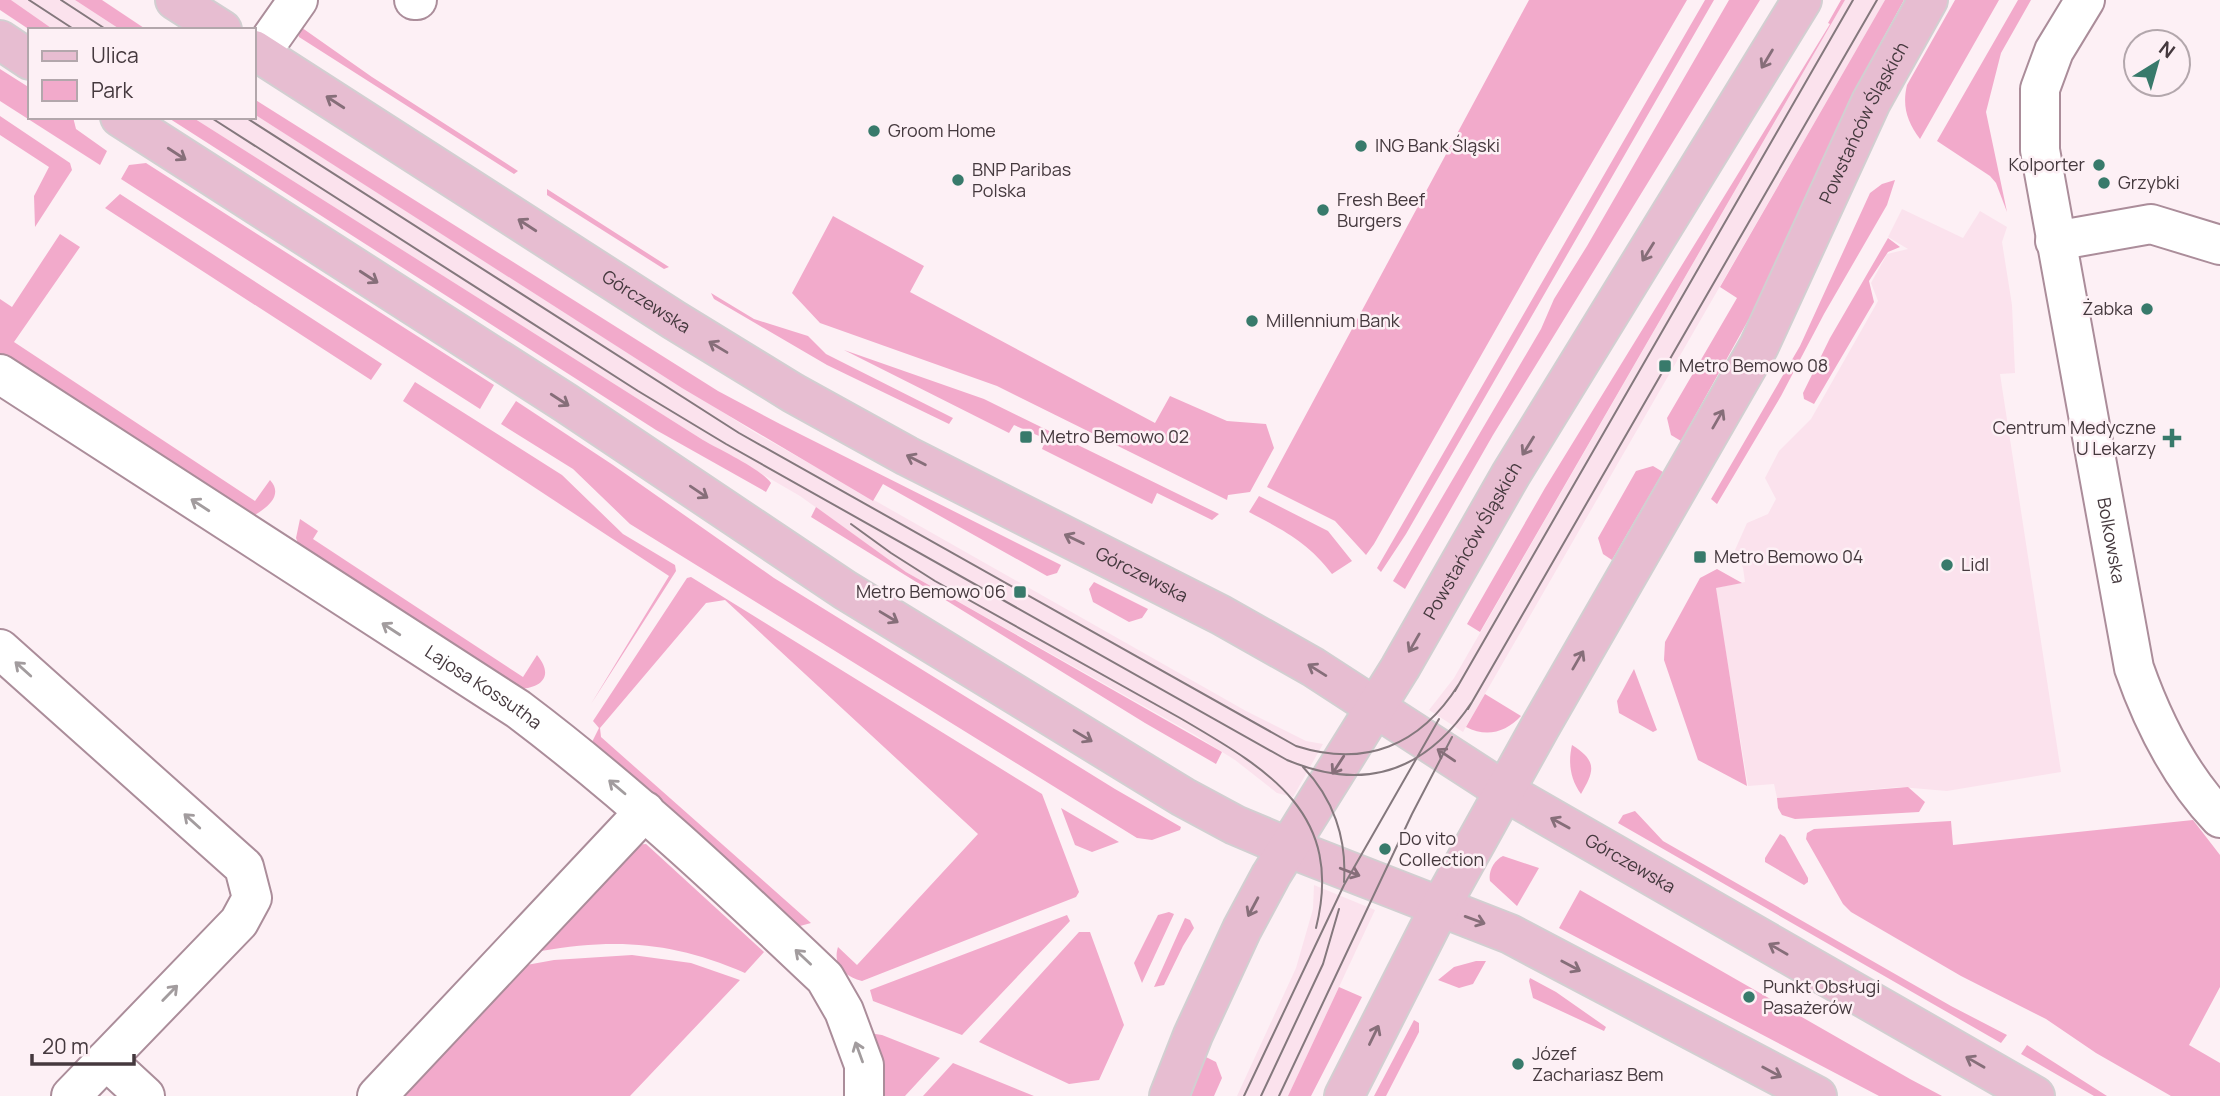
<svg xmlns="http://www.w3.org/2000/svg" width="2220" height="1096" viewBox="0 0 2220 1096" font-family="Manrope,sans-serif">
	<rect width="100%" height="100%" fill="#fdf0f5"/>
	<path fill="#fbe2ed" d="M11,0H75L121,30H54Z
		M1845,0H1885L1463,732L1429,710L1454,678Z
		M254,114L754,432L1246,711L1306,741L1323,744L1293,797L1277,793L1235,760L1195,735L906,572L800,496L703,440L192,117H254Z
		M1902,209L1963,238L1980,211L2007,227L2002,242L2012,305L2015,373L2000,374L2061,772L1947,791L1900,787L1777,798L1774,784L1748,786L1715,588L1745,582L1743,568L1735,550L1747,523L1768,514L1776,499L1765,478L1779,451L1811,419L1878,301L1871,283L1887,254L1908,249L1888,237Z
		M1314,885L1375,910L1288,1096H1237L1296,968L1313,909Z"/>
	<path fill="#f2aacb" d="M0,0H11L54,30H30L0,10Z
		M75,0H102L147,30H121Z
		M1529,0H1687L1538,255L1374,544L1366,555L1335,521L1267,487Z
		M1705,0H1714L1406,534L1381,572L1377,568Z
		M1729,0H1760L1493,435L1405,589L1393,581L1541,329L1554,299L1587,246Z
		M1841,0H1845L1480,632L1467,624L1545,488L1830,24L1828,23Z
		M1885,0H1904L1852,95L1755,308L1681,441L1671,435L1667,418L1737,298L1720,287Z
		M1955,0H1999L1920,139C1907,122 1902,106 1907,85Z
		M2018,0H2031L2001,53L1986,112L2007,212L1996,183L1990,176L1937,141Z
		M298,25L372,77L518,171L514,174L299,37L297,31Z
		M0,69L30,88V117H73L76,129L107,151L100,165L0,101Z
		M254,99L718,391L780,424L1061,565L1057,573L1047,576L883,484L873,501L682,388L254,114Z
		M0,116L70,163L72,170L35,227L34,196L49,167L0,135Z
		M167,117H192L703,440C722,451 761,469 771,483L766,492L656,430Z
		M146,163L494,385L480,409L121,179L129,165Z
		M1895,180L1887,205L1824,314L1781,396L1717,504L1711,499L1800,346L1870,193L1882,184Z
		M547,189L669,267L664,269L547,195Z
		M120,194L382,364L371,380L105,208Z
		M833,216L924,266L910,292L1155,423L1170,396L1227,421L1266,424L1274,448L1250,492L1228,495L1227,500L997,386L820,323L792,293Z
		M60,234L80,247L14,342L255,501L270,480C284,495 267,508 253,516L0,356V299L12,307Z
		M1888,238L1900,247L1888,252L1869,281L1874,302L1814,404L1804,399L1803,393L1830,338Z
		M711,293L754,319L808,336L826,354L953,418L949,424L827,365L714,299Z
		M844,350L984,399L1219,514L1212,520L1157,493L1152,504L1042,449L1046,439L1014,425L1009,433Z
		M415,382L562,475L623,534L675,565L676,571L591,704L669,576L403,401Z
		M516,401L613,465L774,578L1115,789L1181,827L1180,830L1152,840L1137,838L630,524L573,469L501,424Z
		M1653,466L1663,472L1612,560L1603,554L1598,538L1636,471Z
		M1259,496L1328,531L1352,561L1332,574C1308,542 1283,530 1249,512Z
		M816,507L906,572L1222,752L1216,764L1145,723L811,517Z
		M300,519L318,531L313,539L523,677L537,655C556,678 539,690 514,689L301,551L296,538Z
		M1717,569L1742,583L1716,588L1747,786L1698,760L1664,660L1665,642L1700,578Z
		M691,577L1042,794L1079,892L1076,897L862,981C846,977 832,966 838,947L857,965L978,834L725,600L706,603L600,728L601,737L811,923L800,926L788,919L655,793L591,744L599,728L593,721L687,578Z
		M1094,582L1148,609L1142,618L1129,622L1093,602L1089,589Z
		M1634,669L1657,730L1653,732L1619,713L1617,701Z
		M1485,694L1521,716C1506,732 1487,738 1466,727Z
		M1572,745C1597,761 1595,770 1581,794C1570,779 1568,762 1572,745Z
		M1908,787L1925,802L1919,812L1795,819L1782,815L1778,808L1777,798Z
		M1061,808L1119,842L1092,852L1075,845Z
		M1635,811L1663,841L1951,1006L2007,1035L2001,1043L1618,823L1623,815Z
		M2193,820L2220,855V987L2189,1045L2220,1063V1096H2171L2096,1053L2046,1019L1961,976L1851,912L1843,904L1806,839L1807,833L1814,829L1951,821L1953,845Z
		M1780,834L1785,837L1808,878V882L1804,885L1765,862V858Z
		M646,844L764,952L745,973C674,942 617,938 541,951L536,944L634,845Z
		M1503,856L1539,868L1517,906L1490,881C1488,872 1494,860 1503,856Z
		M1580,890L1910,1079L1942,1096H1879L1559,928Z
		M1169,912L1174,914L1142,983L1134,963L1158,915Z
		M1067,915L1070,921L962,1035L873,1001L870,990Z
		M1185,918L1190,920L1194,928L1183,946L1164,985L1154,987Z
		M1079,932H1090L1124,1025L1099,1080L1069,1084L979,1042Z
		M632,955L691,963L740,980L630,1096H394L521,966L554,960Z
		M1476,961H1486L1473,984L1459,988L1438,980L1454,967Z
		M1530,978L1556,992L1606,1027L1604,1031L1533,998L1529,981Z
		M1339,987L1362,997L1311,1096H1288Z
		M1414,1020L1419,1023V1032L1386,1096H1374Z
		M869,1033L882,1035L940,1058L905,1096H879Z
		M2027,1045L2107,1096H2094L2021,1054Z
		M1206,1057L1216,1062L1222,1078L1214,1096H1191Z
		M953,1063L1034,1096H923Z"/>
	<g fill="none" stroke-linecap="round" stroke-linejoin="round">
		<g stroke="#ab8d9a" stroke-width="42">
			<g id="minor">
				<path d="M414,0H417"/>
				<path id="s1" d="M2085,0L2054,51L2040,89V150L2134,668C2153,722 2180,776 2220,818"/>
				<path d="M260,54L298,0"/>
				<path d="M2055,241L2151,224L2220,245"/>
				<path id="s2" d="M0,374L518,709C627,791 726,884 825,978L844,1011L864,1065V1096"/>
				<path d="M0,649L244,867L252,898L239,922L71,1096"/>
				<path d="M106,1060L145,1096"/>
				<path d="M377,1096L645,811"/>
			</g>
		</g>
		<g stroke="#d2cfd1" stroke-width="42">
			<g id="major">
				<path d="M175,0L222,30"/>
				<path d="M0,40L30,60"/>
				<path id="s3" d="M254,50L674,320L793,393L907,456L1221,615L1313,667L1504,791L2035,1096"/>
				<path d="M120,117L566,403L845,590L1183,797L1235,825L1287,847L1510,934L1817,1096"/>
				<path id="s4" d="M1169,1096L1193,1035L1242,929L1271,875L1400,668L1511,474L1802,0"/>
				<path id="s5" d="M1344,1096L1440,907L1540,727L1759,346L1871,102L1928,0"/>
			</g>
		</g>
		<use href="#minor" stroke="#fff" stroke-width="38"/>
		<use href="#major" stroke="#e7bdd1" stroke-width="38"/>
		<path stroke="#84787d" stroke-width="2" d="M29,0L75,30
			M61,0L107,30
			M210,117L638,391L726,444L1287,760C1365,793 1426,771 1472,702
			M245,117L739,433L1296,746C1365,768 1420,746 1459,684
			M851,524L891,553L935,581L1180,718C1267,769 1345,812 1316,928
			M1455,691L1853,0
			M1468,709L1877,0
			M1303,767C1333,798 1347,838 1344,882
			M1244,1096L1344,885L1439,719
			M1261,1096L1323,964L1339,909
			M1279,1096L1412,814L1452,737"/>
	</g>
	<defs><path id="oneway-shaft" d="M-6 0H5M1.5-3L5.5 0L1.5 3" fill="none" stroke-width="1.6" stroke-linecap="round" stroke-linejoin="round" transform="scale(1.75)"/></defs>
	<g stroke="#866e79">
		<use href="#oneway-shaft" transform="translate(1767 59) rotate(121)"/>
		<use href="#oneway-shaft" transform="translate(335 102) rotate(-147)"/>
		<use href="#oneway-shaft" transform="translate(177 154) rotate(33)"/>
		<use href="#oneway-shaft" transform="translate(527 225) rotate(-147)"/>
		<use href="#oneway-shaft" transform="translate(1648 252) rotate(122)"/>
		<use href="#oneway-shaft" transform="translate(369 277) rotate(33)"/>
		<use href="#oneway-shaft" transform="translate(718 347) rotate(-149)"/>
		<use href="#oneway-shaft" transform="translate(560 400) rotate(33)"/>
		<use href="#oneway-shaft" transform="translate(1718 419) rotate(-60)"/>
		<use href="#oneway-shaft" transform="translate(1528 446) rotate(122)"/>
		<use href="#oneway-shaft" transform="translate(916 460) rotate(-153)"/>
		<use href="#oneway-shaft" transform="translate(699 492) rotate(34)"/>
		<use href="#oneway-shaft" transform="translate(1074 539) rotate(-154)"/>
		<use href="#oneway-shaft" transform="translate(889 617) rotate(31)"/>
		<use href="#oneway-shaft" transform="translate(1414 643) rotate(120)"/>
		<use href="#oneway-shaft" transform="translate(1578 660) rotate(-60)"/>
		<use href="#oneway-shaft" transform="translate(1317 670) rotate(-148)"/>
		<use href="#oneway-shaft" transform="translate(1083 736) rotate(31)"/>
		<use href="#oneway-shaft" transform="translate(1446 755) rotate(-146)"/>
		<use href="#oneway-shaft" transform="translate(1338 765) rotate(123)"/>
		<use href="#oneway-shaft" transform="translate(1560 823) rotate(-151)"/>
		<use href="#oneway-shaft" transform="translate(1350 872) rotate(21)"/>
		<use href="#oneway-shaft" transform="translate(1253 907) rotate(118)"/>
		<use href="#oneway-shaft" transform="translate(1475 920) rotate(20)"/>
		<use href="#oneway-shaft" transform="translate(1778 949) rotate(-150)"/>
		<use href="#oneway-shaft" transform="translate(1571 966) rotate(28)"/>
		<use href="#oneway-shaft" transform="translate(1374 1035) rotate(-64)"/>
		<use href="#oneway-shaft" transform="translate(1975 1062) rotate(-150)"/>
		<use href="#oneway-shaft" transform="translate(1772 1072) rotate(28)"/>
	</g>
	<g stroke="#a29c9e">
		<use href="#oneway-shaft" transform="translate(200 505) rotate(-147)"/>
		<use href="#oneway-shaft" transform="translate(391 629) rotate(-147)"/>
		<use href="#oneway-shaft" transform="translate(23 669) rotate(-138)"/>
		<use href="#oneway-shaft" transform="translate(617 787) rotate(-140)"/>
		<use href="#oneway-shaft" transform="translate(192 821) rotate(-138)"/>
		<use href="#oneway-shaft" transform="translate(803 957) rotate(-137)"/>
		<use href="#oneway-shaft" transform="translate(170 993) rotate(-46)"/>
		<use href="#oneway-shaft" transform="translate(859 1052) rotate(-110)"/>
	</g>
	<g fill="#387a6b" stroke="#fdf0f5" stroke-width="2.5">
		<circle cx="874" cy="131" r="7"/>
		<circle cx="1361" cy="146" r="7"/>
		<circle cx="2099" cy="165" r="7"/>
		<circle cx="958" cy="180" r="7"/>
		<circle cx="2104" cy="183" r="7"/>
		<circle cx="1323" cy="210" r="7"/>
		<circle cx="2147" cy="309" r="7"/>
		<circle cx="1252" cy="321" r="7"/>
		<rect x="1658" y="359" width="14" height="14" rx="3.5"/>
		<rect x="1019" y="430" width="14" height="14" rx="3.5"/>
		<path d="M2168.5 427.5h7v7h7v7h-7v7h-7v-7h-7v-7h7z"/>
		<rect x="1693" y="550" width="14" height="14" rx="3.5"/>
		<circle cx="1947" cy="565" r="7"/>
		<rect x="1013" y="585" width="14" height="14" rx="3.5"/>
		<circle cx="1385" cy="849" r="7"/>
		<circle cx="1749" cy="997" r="7"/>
		<circle cx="1518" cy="1064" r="7"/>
	</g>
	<g text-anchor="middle" stroke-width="5" stroke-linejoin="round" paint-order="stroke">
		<g font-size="18" fill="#45393e" stroke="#fdf0f5">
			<text dy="6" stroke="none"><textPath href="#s5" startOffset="1104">Powstańców Śląskich</textPath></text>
			<text dy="6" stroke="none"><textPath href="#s3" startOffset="466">Górczewska</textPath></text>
			<text dy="6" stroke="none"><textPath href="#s1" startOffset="558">Bolkowska</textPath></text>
			<text dy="6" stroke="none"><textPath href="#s4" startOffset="634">Powstańców Śląskich</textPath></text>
			<text dy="6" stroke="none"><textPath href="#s3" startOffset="1032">Górczewska</textPath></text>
			<text dy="6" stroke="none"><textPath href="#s2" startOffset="576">Lajosa Kossutha</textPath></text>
			<text dy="6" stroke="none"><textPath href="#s3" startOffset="1600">Górczewska</textPath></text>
		</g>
		<g font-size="18" fill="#45393e" stroke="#fdf0f5" text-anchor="start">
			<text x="888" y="137">Groom Home</text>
			<text x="1375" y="152">ING Bank Śląski</text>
			<text x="2085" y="171" text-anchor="end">Kolporter</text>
			<text x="972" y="176">BNP Paribas<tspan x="972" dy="21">Polska</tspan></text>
			<text x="2118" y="189">Grzybki</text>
			<text x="1337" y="206">Fresh Beef<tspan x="1337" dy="21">Burgers</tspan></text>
			<text x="2133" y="315" text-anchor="end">Żabka</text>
			<text x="1266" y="327">Millennium Bank</text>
			<text x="1679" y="372">Metro Bemowo 08</text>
			<text x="2156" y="434" text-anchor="end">Centrum Medyczne<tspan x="2156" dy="21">U Lekarzy</tspan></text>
			<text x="1040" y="443">Metro Bemowo 02</text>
			<text x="1714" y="563">Metro Bemowo 04</text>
			<text x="1961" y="571">Lidl</text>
			<text x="1006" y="598" text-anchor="end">Metro Bemowo 06</text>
			<text x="1399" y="845">Do vito<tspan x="1399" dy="21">Collection</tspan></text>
			<text x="1763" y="993">Punkt Obsługi<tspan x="1763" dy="21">Pasażerów</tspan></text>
			<text x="1532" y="1060">Józef<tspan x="1532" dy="21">Zachariasz Bem</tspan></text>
		</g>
	</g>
	<rect x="28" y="28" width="228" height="91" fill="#fdf0f5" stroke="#b3a7ac" stroke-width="2"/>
	<rect x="42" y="51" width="35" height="10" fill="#e7bdd1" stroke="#b3a7ac" stroke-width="2"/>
	<text x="91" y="63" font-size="21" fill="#45393e">Ulica</text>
	<rect x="42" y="80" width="35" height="21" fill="#f2aacb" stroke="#b3a7ac" stroke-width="2"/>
	<text x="91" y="98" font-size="21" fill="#45393e">Park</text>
	<g transform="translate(2157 63) rotate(37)"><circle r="33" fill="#fdf0f5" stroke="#b3a7ac" stroke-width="2"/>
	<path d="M0-5L12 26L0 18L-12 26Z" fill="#387a6b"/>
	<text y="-10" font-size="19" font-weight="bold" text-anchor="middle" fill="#45393e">N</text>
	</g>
	<path d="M32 1054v10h102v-10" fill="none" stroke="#45393e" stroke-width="3.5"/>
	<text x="42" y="1054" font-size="21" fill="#45393e" stroke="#fdf0f5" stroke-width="5" paint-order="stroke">20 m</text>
</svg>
